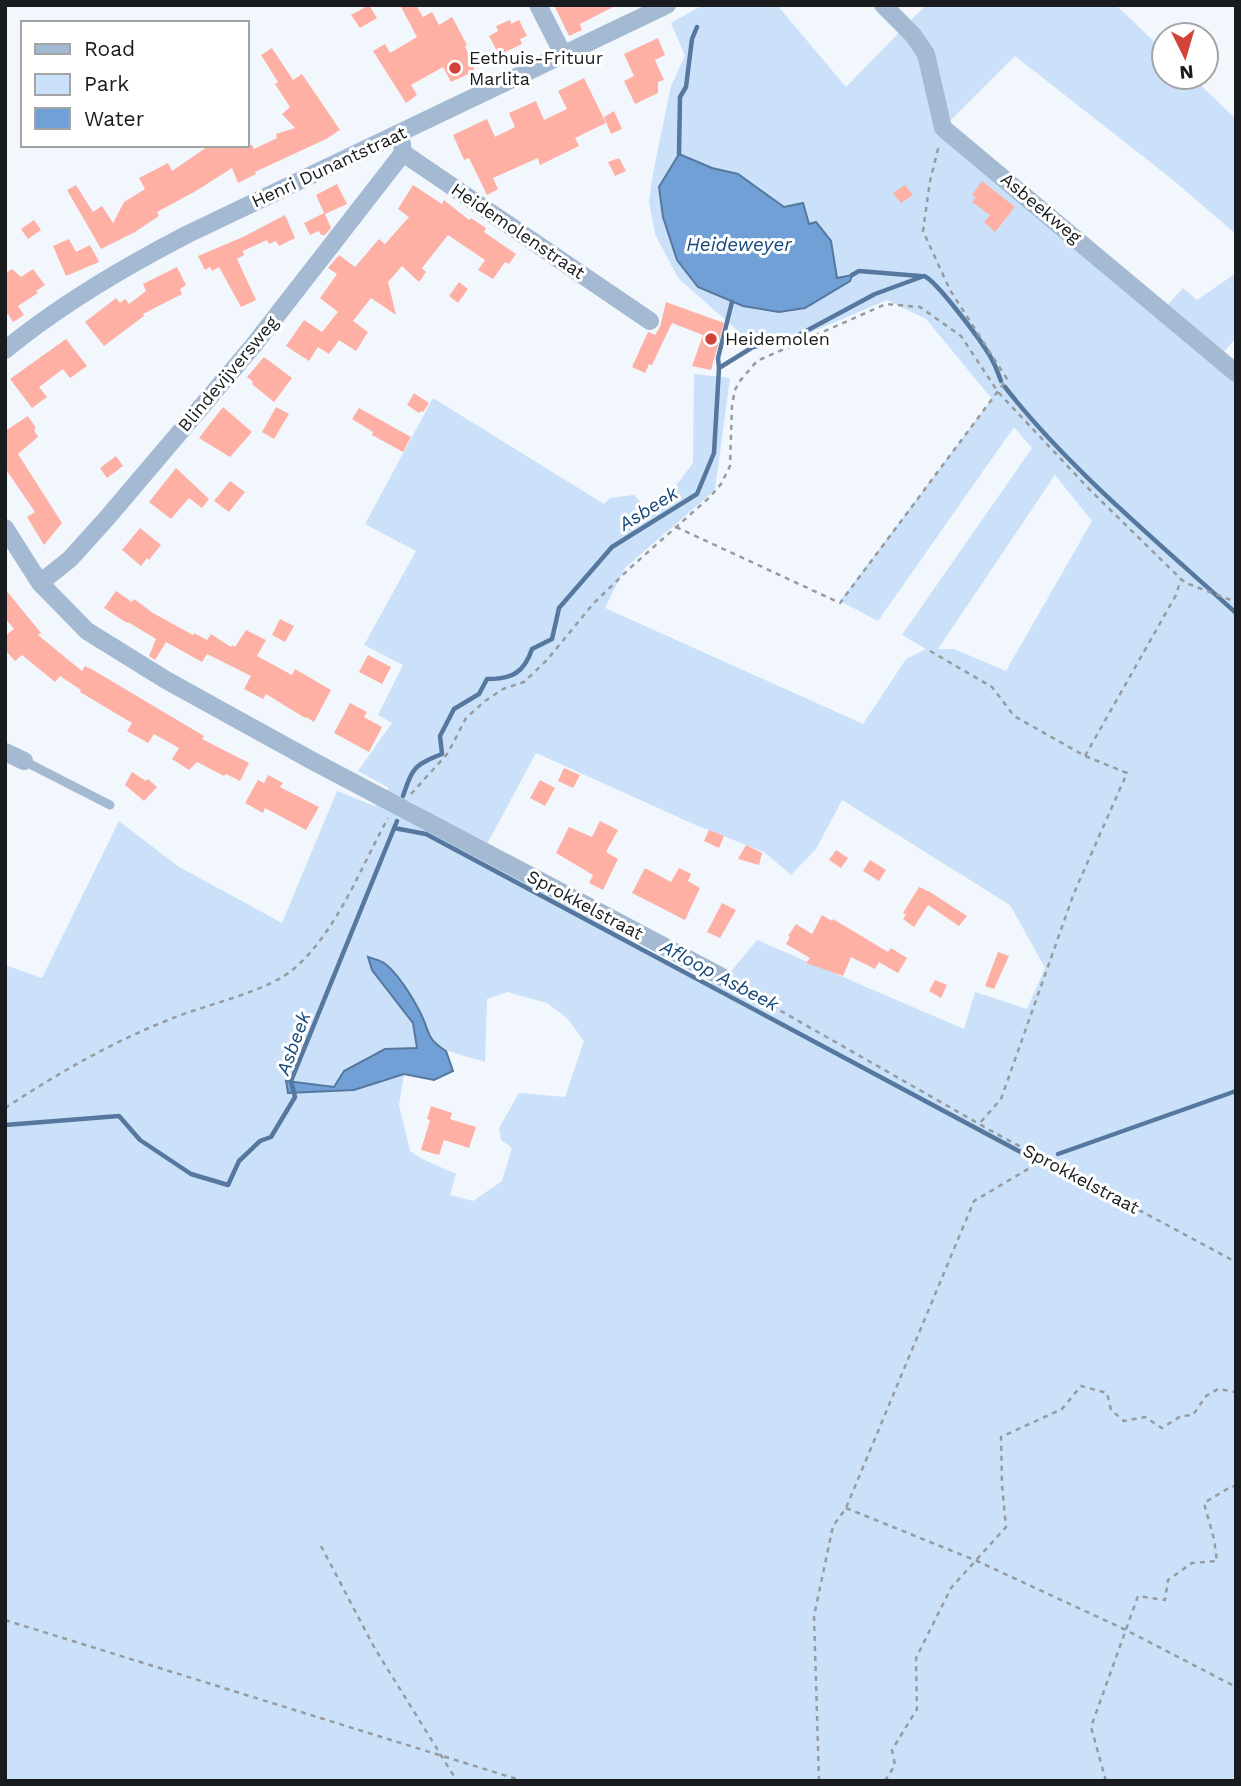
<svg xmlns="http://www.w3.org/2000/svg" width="1241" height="1786" viewBox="0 0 1241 1786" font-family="'Work Sans',sans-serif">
	<rect width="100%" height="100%" fill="#f2f7fd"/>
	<path fill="#cae1f9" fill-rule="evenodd" d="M703,5H777L846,87L926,5H1116L1164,51V77H1192L1236,119V234L1173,180L1015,56L936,135L963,152L1158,315L1183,288L1197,300L1236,273V338L1214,363L1236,383V1781H5V965L42,978L119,821L179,867L282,923L337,791L375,806L389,788L358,771L392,723L378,715L403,665L364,645L416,551L365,524L433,398L604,504L610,498L634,495L644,506L672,491L693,463L694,374L730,378L715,490L625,568L605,608L863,724L906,659L926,649L902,635L1032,448L1014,427L878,621L840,601L992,399L926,319L887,300L788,342L748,340L678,278L655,234L649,202L653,173L671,86L685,56L671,23ZM679,154L712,168L738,174L831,241L837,278L851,275L850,282L805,308ZM1055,475L1092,521L1006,671L954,649H938ZM536,753L698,826L764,852L791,875L816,849L842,800L1010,905L1045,968L1027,1009L975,992L964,1029L757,940L727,976L710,984L469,852L398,816L409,801L486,846ZM369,958C374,959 381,961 385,964C397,973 414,999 420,1013C425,1023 425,1036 434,1043C444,1052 471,1057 485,1062L487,999L507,992L547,1003L567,1018L584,1041L565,1097L519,1093L499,1128L501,1140L512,1148L502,1181L473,1201L450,1195L456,1174L420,1158L410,1151L399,1105L404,1074L354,1090L289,1093L287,1081L335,1087L417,1048L413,1023L372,970Z"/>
	<path fill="#70a0d5" stroke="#56789e" stroke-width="2" d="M679,154L712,168L738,174L784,207L803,203L809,224L816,222L831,241L837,278L852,275L850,281L805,308L779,312L743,306L698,287L677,260L663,217L659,187Z
		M368,957C373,959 380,960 384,963C397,972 413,998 420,1012C430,1031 425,1038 446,1051L453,1071L434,1080L404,1074L354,1090L288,1093L286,1081L334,1087L344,1071L385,1049L417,1048L413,1023L372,970Z"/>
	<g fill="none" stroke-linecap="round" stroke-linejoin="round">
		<path stroke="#56789e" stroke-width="4.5" d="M679,154L680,97L686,87L692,39L697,27
			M852,275L859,271L920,276
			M719,368L718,358L732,302
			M1005,387C1068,468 1159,543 1236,613
			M403,796C413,767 414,765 442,754L440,736L454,709L479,694L487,679C512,679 524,673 532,649L552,639L559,608L612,547L697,494L714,453L719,368L753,347L795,337L875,294L924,276C936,280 982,342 990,356C995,364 998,373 1001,381
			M394,828L426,834L1030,1157
			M5,1125L119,1116L140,1140L191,1174L228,1185L239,1161L260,1141L271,1137L295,1097L291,1081L397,821
			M1058,1154L1236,1091"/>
	</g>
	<path fill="#feb0a5" d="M369,5L377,18L360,28L351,15Z
		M400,5H416L423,17L432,12L439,25L452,17L467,45L465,46L475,71L451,82L443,67L411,85L417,95L406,103L373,51L385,44L390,53L417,37Z
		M554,5H617L580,24L582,30L569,36Z
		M510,20L511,24L519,20L527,36L520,39L522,44L499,55L489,36L498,31L496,26Z
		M658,38L665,55L655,60L664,80L658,82V93L635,104L624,81L634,76L624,54Z
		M272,48L293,80L302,74L340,130L326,139L255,172L256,174L238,183L232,168L196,191L157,212L159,216L135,232L101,249L67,190L76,185L93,212L102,206L113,223L124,202L145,189L139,178L168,163L172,171L210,145H252L254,149L277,138L276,134L295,128L282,114L290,107L275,84L278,82L261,55Z
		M584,78L606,123L575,138L579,146L540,165L538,158L493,178L498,189L487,195L469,158L464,160L453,135L487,119L495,137L515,127L509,113L536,101L544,120L567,109L558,91Z
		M614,111L622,129L611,134L604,117Z
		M619,158L626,171L615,176L608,162Z
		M982,181L1015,207L995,232L984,222L990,215L972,202L976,197L972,195Z
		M337,184L347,204L325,214L331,228L325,235H321L319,231L310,235L304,223L324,213L316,195Z
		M413,185L442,204L444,200L469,220L471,218L486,228L484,232L516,254L509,264L505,262L493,279L478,270L485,260L448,235L422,268L426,272L419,282L402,266L388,282L396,315L371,298L353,321L368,332L356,351L339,340L329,354L318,347L309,361L286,346L304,320L322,332L338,312L320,298L337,274L328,268L339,255L355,267L379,239L385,244L409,217L398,209Z
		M905,185L913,195L901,203L893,193Z
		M285,215L295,238L279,246L276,241L269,244L267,240L243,251L244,255L237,259L256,300L241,307L219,267L212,271L210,267L205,270L198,256L243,237Z
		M34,220L41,230L28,239L21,229Z
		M69,239L76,252L90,245L99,262L66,276L53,246Z
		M177,267L186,285L180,289L182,294L143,314L144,316L104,346L85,322L116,298L120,303L125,299L129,304L146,291L143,284Z
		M12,269L21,277L33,269L45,285L36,291L38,293L18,306L24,315L13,322L8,314L5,315V274Z
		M459,282L468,289L458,303L449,296Z
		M666,302L724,323L711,370L692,366L703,335L672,323L652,365L649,364L645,373L632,367L648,332L655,335L660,327Z
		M66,339L87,366L70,378L63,369L39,387L47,397L32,408L10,379Z
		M264,357L292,378L274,402L252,384L253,382L247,377Z
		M414,393L429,403L423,412L421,411L419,413L407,405Z
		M223,407L252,432L230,457L199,438Z
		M276,407L289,414L274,439L262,432Z
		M359,408L411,437L403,452L372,435L373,432L352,419Z
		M28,416L36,428L34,430L38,437L18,454L62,523L44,545L27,517L35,512L5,468V431Z
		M116,456L123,466L107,478L100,468Z
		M176,468L209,499L202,508L189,498L171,519L149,502Z
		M230,481L245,492L229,512L214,501Z
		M140,528L161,545L149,560L147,558L141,566L122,550Z
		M5,589L41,633L38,635L82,671L85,666L93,670L204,736L202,739L249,763L240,781L226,774L224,776L197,762L189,770L172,759L179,748L154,734L148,743L127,731L132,723L80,692L81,690L60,676L55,682L22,655L15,661L5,650V636L14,629L5,618Z
		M116,591L132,602L134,599L153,613L193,635L194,633L207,640L211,634L231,647L232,645L235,647L246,630L266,640L257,656L292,675L295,669L331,690L314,722L306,717L305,718L266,694L263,699L244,689L251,676L207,654L202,662L166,642L155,660L149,656L156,639L128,622L127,623L104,608Z
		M280,619L294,626L285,642L272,635Z
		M368,655L391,667L382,684L359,672Z
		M350,703L367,712L364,717L382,727L369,752L334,733Z
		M564,768L580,775L573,788L558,781Z
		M132,772L146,781L148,779L157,787L144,801L125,785Z
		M268,775L283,783L280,787L319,807L306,830L265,808L263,813L245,803L258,780L264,783Z
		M540,780L555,788L545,806L530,798Z
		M600,821L618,830L606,852L618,859L603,890L589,883L593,875L556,853L569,827L592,837Z
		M709,830L724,836L719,848L704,841Z
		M746,845L762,853L759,865L738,859Z
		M836,850L848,858L841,868L829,860Z
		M870,860L886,870L879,881L863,871Z
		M645,868L671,882L679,868L691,874L688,881L700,888L685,920L632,893Z
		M919,887L930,892L967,916L959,926L928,905L914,927L903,919L906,915L903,913Z
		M722,903L736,910L720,938L707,932Z
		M822,915L832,921L833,919L888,952L891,948L907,958L898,973L879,962L875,969L851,957L843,976L806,963L810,958L786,944L790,937L788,936L796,924L812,934Z
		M998,952L1009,956L994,989L985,986Z
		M935,980L947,985L941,998L929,991Z
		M431,1106L452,1113L450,1119L476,1127L469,1148L444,1140L439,1155L421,1150L430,1120L427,1119Z"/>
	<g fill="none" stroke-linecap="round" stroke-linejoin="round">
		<path stroke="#979ba0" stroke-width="2.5" stroke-dasharray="5 5" stroke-linecap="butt" d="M676,527L840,603L1007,379L950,290L923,231L930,181L939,145
			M930,651L992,687L1014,716L1085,756L1127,773L1074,893L1001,1099L979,1124
			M1085,756L1176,595L1181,579
			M411,794L448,753L466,718L485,701L503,689L524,682L547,660L593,604L630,568L710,497L721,484L730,466L732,405L735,390L739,382L757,361L886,304L920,307L961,336L998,392L1090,490L1181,579L1186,583L1236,602
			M737,986L995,1133L1236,1262
			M5,1108C60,1072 112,1042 173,1018C208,1004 270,991 296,967C338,929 361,867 388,818
			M846,1508L977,1561L1126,1630L1236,1687
			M321,1546L374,1647L457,1781
			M5,1620L523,1781
			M819,1781L814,1616L833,1526L846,1508L974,1201L1045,1159
			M885,1781L895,1765L892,1750L917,1709L916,1658L951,1588L1006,1527L1002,1485L1001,1437L1062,1409L1081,1386L1107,1393L1111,1410L1124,1421L1145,1417L1162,1428L1181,1416L1193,1415L1206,1396L1218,1389L1236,1392
			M1106,1781L1091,1727L1138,1596L1165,1600L1168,1580L1192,1563L1217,1561L1214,1539L1204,1503L1232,1486L1236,1487"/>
		<path stroke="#a4bad2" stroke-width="9" d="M24,761L110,805"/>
		<path stroke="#a4bad2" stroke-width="18" d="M538,5L564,56
			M883,5L913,35L926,54L943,128L1236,373
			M402,144L403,153L650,321
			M5,350C61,304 124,267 188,234L667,5
			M5,528L40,583L87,631L166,680L309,759L722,977
			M40,583L70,559L107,518L253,346L403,153
			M5,752L24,761"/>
	</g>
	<g fill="#d24439" stroke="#fff" stroke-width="2.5">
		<circle cx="455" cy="68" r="7"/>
		<circle cx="711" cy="339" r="7"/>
	</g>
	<g text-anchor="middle" stroke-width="6" stroke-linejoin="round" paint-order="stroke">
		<g font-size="18" fill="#181c1f" stroke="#fff" text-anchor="start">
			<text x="469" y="64">Eethuis-Frituur<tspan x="469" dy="21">Marlita</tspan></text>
			<text x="725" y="345">Heidemolen</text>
		</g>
		<g font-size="18" fill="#181c1f" stroke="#fff">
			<text transform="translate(329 167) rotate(-25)" y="6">Henri Dunantstraat</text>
			<text transform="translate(1041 208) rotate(40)" y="6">Asbeekweg</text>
			<text transform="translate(518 231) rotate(34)" y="6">Heidemolenstraat</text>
			<text transform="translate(228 374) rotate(-50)" y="6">Blindevijversweg</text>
			<text transform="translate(585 905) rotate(28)" y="6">Sprokkelstraat</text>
			<text transform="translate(1081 1179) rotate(28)" y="6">Sprokkelstraat</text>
		</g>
		<g font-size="19" font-style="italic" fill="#16497b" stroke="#fff">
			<text x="739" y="251">Heideweyer</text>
			<text transform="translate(648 508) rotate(-32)" y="7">Asbeek</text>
			<text transform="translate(720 975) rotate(28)" y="7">Afloop Asbeek</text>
			<text transform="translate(293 1043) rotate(-70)" y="7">Asbeek</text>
		</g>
	</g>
	<rect width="1241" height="1786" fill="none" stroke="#181c1f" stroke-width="14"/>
	<rect x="21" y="21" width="228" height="126" fill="#ffffff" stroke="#a3a4a5" stroke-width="2"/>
	<rect x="35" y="44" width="35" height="10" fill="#a4bad2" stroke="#a3a4a5" stroke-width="2"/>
	<text x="84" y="56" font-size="21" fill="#181c1f">Road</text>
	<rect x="35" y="74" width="35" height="21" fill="#cae1f9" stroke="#a3a4a5" stroke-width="2"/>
	<text x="84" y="91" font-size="21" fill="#181c1f">Park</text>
	<rect x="35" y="108" width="35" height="21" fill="#70a0d5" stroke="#a3a4a5" stroke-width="2"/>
	<text x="84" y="126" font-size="21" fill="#181c1f">Water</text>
	<g transform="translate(1185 56) rotate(175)"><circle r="33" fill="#ffffff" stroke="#a3a4a5" stroke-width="2"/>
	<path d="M0-5L12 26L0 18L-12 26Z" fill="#d24439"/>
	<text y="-10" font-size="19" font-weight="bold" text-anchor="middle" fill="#181c1f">N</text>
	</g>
</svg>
